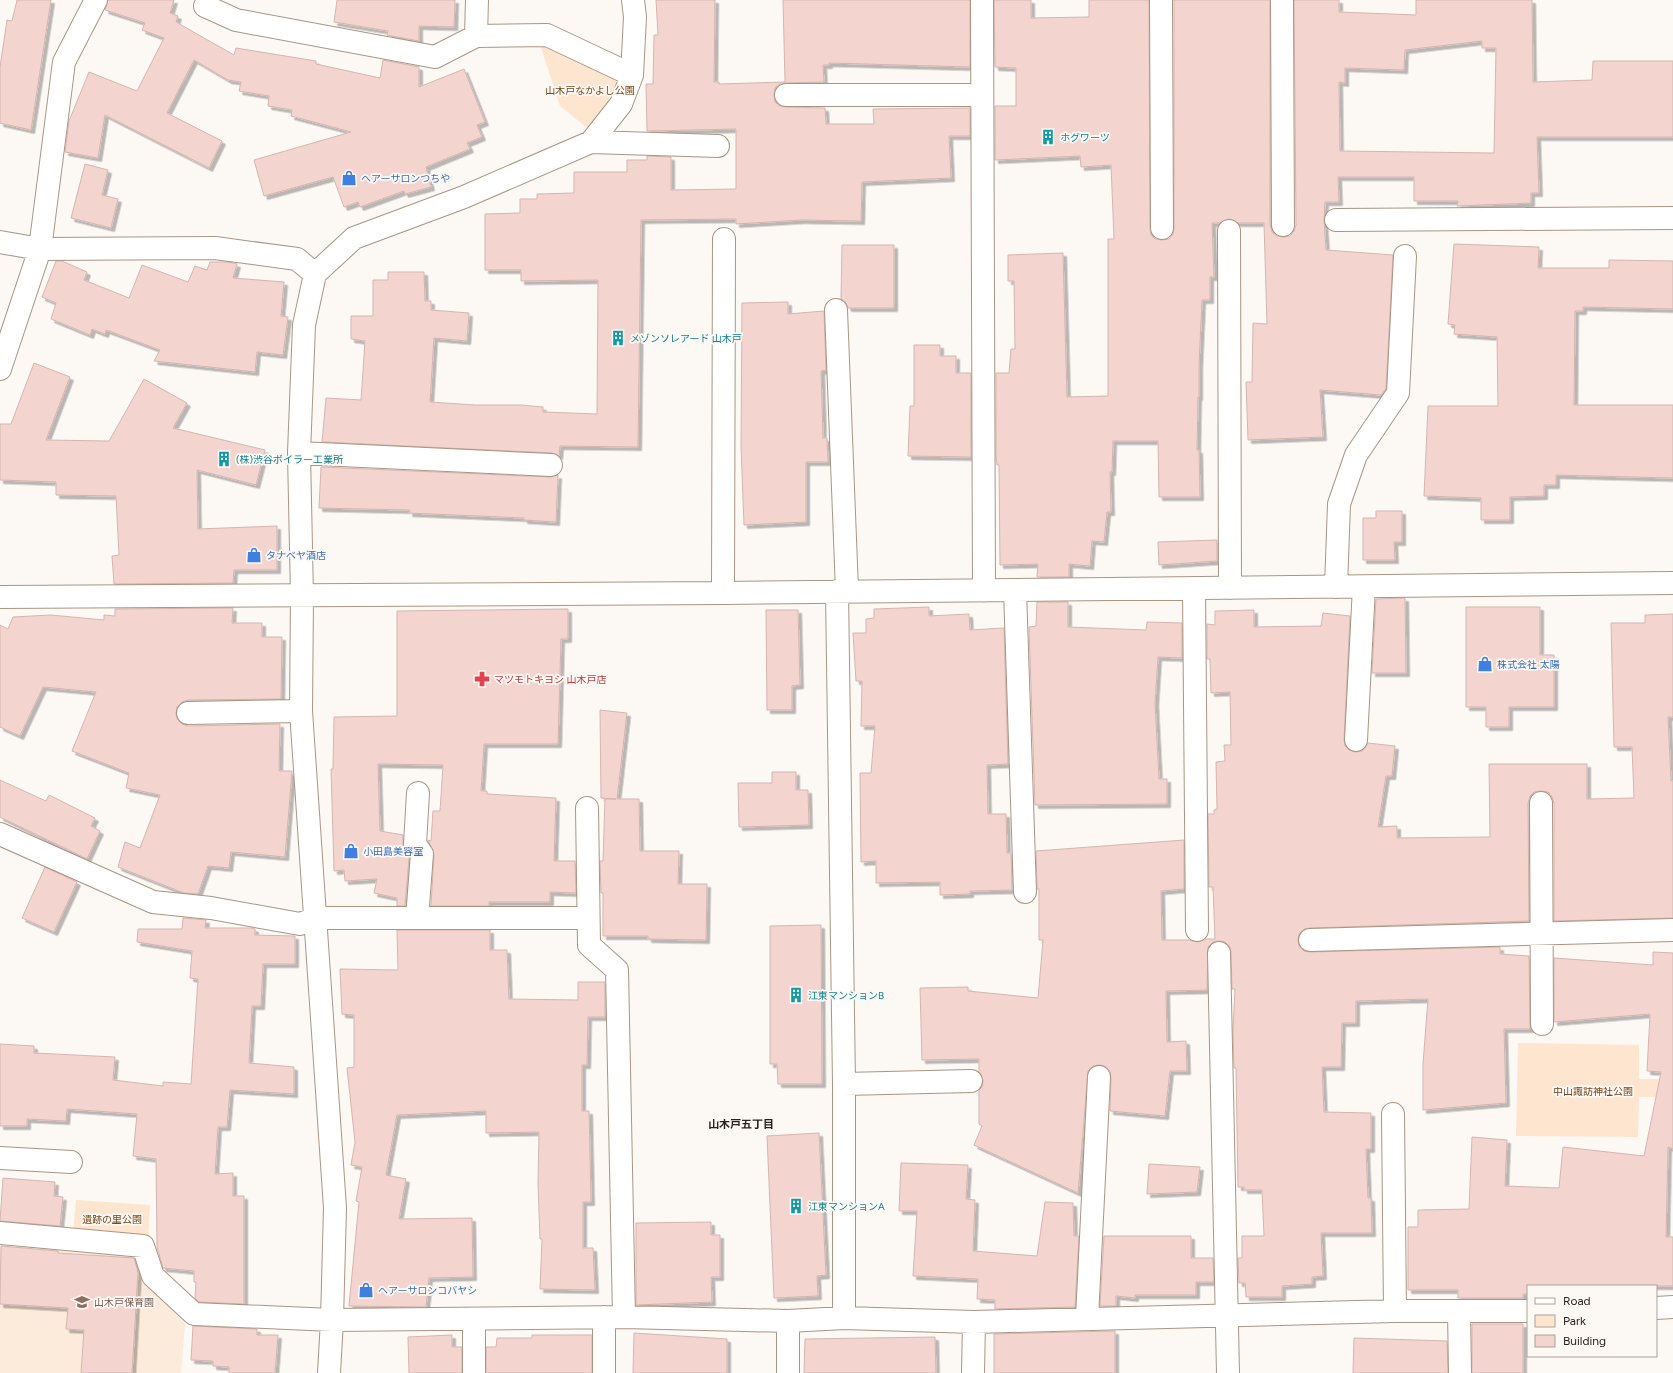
<svg xmlns="http://www.w3.org/2000/svg" width="1673" height="1373" viewBox="0 0 1673 1373" font-family="Figtree,'Noto Sans JP',sans-serif">
	<defs>
		<filter id="shadow"><feDropShadow dx="3.5" dy="3.5" stdDeviation="0" flood-color="#0004"/></filter>
	</defs>
	<rect width="100%" height="100%" fill="#fcf8f4"/>
	<path fill="#fceadb" d="M0,1248L140,1253L144,1279L185,1324L181,1373H0Z"/>
	<path fill="#fee5cf" d="M537,35L632,75L597,136L560,106Z
		M1518,1043L1639,1045V1079H1673V1097H1639L1638,1137L1516,1136Z
		M76,1200L150,1205L148,1239L73,1233Z"/>
	<path fill="#f4d4cf" stroke="#d4b5b0" fill-rule="evenodd" filter="url(#shadow)" d="M17,0H51L31,130L0,123V67L7,20L12,21Z
		M108,0H174L170,13L178,16L176,22L234,55L236,48L316,61V64L380,78L383,60L419,67V87L464,69L485,122L477,125L482,137L467,143L470,149L426,167L431,187L405,194L404,191L360,207L358,202L344,207L333,177L264,196L254,160L351,132L291,116L292,110L268,106L269,96L239,91L241,82L228,80L194,60L167,113L222,141L209,168L105,115L98,158L65,152L69,121L89,72L137,91L164,38L142,30L145,23L105,10Z
		M337,0H455L454,27L419,26V41L387,35L388,31L334,22Z
		M656,0H715L714,82H719V84L785,82L783,0H970V67L829,63V65H823L824,82L786,83L780,84L775,88L774,95L775,102L780,106L786,107L825,108L826,124H874L873,109L970,108V136H949L951,178L862,182L861,221L801,220L736,224V219L641,220L638,447L560,446L559,456L552,453L322,442L326,398L361,400L365,341L351,339V316H373V280H388V272H424L425,301H431V310L469,313L467,341L434,338L430,402L475,405H521L543,407V412L597,414L598,280L521,281V270H485V214L520,213V199H537V194L574,193V172H627V160H647V156L671,157V190L736,189V129L647,131L646,84H653L654,35H658Z
		M994,0H1031V18L1089,17V0H1149L1150,228L1151,235L1155,239L1162,240L1169,239L1173,234L1174,228V0H1270V225L1272,232L1277,236L1283,237L1290,236L1294,231L1296,225L1294,0H1339V12L1416,15V0H1532L1533,82L1592,80L1593,61H1673V137H1537L1539,193H1531V203L1457,206L1458,201H1414V177H1338L1339,202H1325L1324,220L1326,250L1393,255L1386,389L1381,395L1320,390L1323,437L1248,440L1246,382H1252L1253,323L1267,324L1264,223H1238L1229,219L1220,223H1212L1214,277H1210V300H1202L1199,365V397H1198L1197,450H1199L1200,497H1159L1158,441H1113L1112,472H1110L1111,512H1107L1104,542L1092,541L1090,566L1069,564V577H1037L1038,564L1000,565L999,465H997L996,457V373H1009L1011,349H1015L1014,281H1008V255L1063,253L1067,397L1108,396V239H1114L1111,165L1081,167L1080,156L995,160V106H1016V68L995,67ZM1482,41V48H1496L1494,153L1340,151L1339,82L1345,83V68L1404,70L1405,50Z
		M85,164L108,170L102,195L118,199L111,228L71,218Z
		M1454,244L1539,247L1538,268H1609V260L1673,261V309L1583,307V311H1575L1574,405H1673V478L1556,475V485H1544V496L1510,497V520H1481V498L1424,496L1428,406H1498L1497,337L1454,334L1455,325L1448,324Z
		M842,245H894V308H848L846,303L841,299Z
		M56,261H62L87,272L84,280L129,298L142,265L188,282L195,266L207,270L210,262H228L237,264L233,278L284,282L281,316L288,317L283,355L257,352L255,372L154,361L160,350L106,330L105,334L92,329L90,335L51,319L56,303L42,297Z
		M788,302V314L824,311L826,370L821,371L823,438H827L828,462H806V522L744,525L741,446L742,303Z
		M914,345H940V356H956V373H971V457L908,456L910,406H914Z
		M34,363L70,377L46,440L109,441L144,379L187,403L173,428L265,450L256,485L197,470L198,529L277,526V570H234L233,583L114,584L112,556L119,555L116,496L56,495V482L0,480V424H11Z
		M321,467L550,477L558,475L556,522L524,520V518L409,513L410,510L319,508Z
		M1376,511H1402V542H1394L1395,560H1363V518H1376Z
		M1217,540V561L1159,565L1158,542Z
		M1405,598L1406,673H1372L1376,599Z
		M1037,602H1068V627L1146,630L1147,622L1182,623V658L1158,657L1155,703L1159,779H1167V804L1035,805L1029,627L1036,626Z
		M929,607V616L969,614L970,630L1004,628L1008,764L987,765L988,814H1006L1007,851V853H1011L1012,890L970,891V894L940,895V882L876,883V861L861,862L860,773H871L875,726H861L862,681H856L853,633H866V619L874,618V609Z
		M1466,607H1540V655H1554V707H1509V727H1486V707H1466Z
		M233,608L232,623H262V637H282L281,699L188,700L182,702L177,707L176,714L178,720L182,724L188,726L280,724L279,771H292L285,857L231,852L229,868L208,866L198,894L184,893L118,867L125,842L140,848L160,795L126,788L129,773L72,751L96,692L43,687L20,736L0,727V625L8,629L13,617L51,615L104,620V615L115,616V609Z
		M568,609V639H561L558,744H484L481,791H487V794L556,798L554,861H575L576,893L550,892V902H489V906H431L434,855L428,840L431,841L433,811H440L443,765L378,764L380,831L403,835V844L409,858L405,906H397V898L374,893L377,879L345,881L344,870L334,871L331,769H333L334,717L397,716V611Z
		M766,610H798L800,685L792,686V710H767Z
		M1254,610V627L1321,626L1323,613L1350,616L1344,740L1345,746L1349,750L1355,752L1362,751L1368,743L1395,746L1392,776H1386L1378,827L1397,826V838L1490,837L1489,764H1587V799L1634,798L1632,747H1614L1611,623H1645V615L1673,614V717H1668L1671,781H1673V918L1554,921V803L1552,797L1548,792L1541,791L1534,792L1530,796L1528,803L1529,921L1310,928L1304,929L1299,934L1298,940L1299,946L1304,951L1310,952L1500,947V954L1529,956L1530,1029H1504L1506,1103L1423,1110V1064L1428,999L1356,1001V1023H1342L1341,1067H1322L1324,1112L1371,1113V1149H1366L1368,1198H1371L1372,1233H1321L1323,1276L1312,1277V1284L1282,1286V1297H1246L1245,1283H1239L1238,1258H1242V1236H1264L1262,1190H1244V1187H1238L1236,1068H1234L1233,1031L1235,989H1232L1231,952L1230,947L1225,942L1219,941L1213,942L1208,947L1207,990L1166,991L1167,1042L1186,1041L1187,1071H1170L1165,1116L1110,1111L1111,1078L1110,1071L1105,1066L1099,1065L1093,1066L1088,1071L1078,1193L974,1145L982,1126L979,1124V1090L982,1087L983,1080L979,1072V1059L922,1060L920,988L968,987V991L1038,998L1043,940H1039V889H1037L1036,851L1184,840V889L1161,891L1162,940H1189L1198,942L1205,939H1215L1213,887H1209L1208,814H1214V810L1217,809L1216,762L1225,761L1224,745H1231L1230,692L1211,693L1210,659H1207V624L1215,625V611Z
		M600,710L627,713L617,799H639L640,851H679L678,884H707L706,940L648,939V936H603V893H601L600,861H603L605,799H616L601,798Z
		M772,772H796V790H808L809,825L739,827L738,783H772Z
		M0,780L46,801L49,795L95,818L91,826L100,831L87,859L0,817Z
		M45,867L77,882L54,932L22,918Z
		M183,918L206,920L205,928H252L255,929V935L295,936V964H263L261,1006H252L249,1063L294,1067V1094L230,1090L227,1127H218L215,1174L233,1173V1196H244V1304L199,1302L195,1298L196,1282H194V1271L163,1268L157,1247L156,1159L133,1156L137,1114L67,1109L66,1121L27,1119V1126H0V1044L34,1046V1053L115,1057L113,1080L163,1086V1082L191,1084L198,979L190,978L192,951L137,942L138,929H182Z
		M821,925L822,1084H778L777,1064H770V926Z
		M397,930H490V950H507L509,999L578,1000V982H605V1017H588L587,1065H582V1111H589L591,1202H583V1248H593L595,1290L540,1289L542,1239H540L538,1183L539,1132L486,1133V1111L397,1115L386,1175L406,1179L399,1219L472,1218L473,1277L429,1278L426,1307L349,1306L359,1202L356,1201L362,1167L351,1165L355,1142L347,1068L354,1067V1015L342,1014L340,969L398,970Z
		M1653,952L1673,953V1149L1668,1147L1666,1237H1673V1286H1528V1294H1523V1298H1458V1290H1408V1227H1418V1210L1469,1209L1472,1137L1507,1140L1505,1186L1559,1188L1563,1147L1644,1156L1661,1072L1647,1071L1650,1014L1554,1022V958L1653,965Z
		M819,1133L826,1275L817,1276L818,1296L774,1298L767,1136Z
		M901,1163L968,1165L966,1199L975,1200L973,1251L1037,1256L1045,1202L1073,1203L1074,1236H1079L1075,1307L995,1309V1300L977,1299L978,1279L913,1276L917,1211H899Z
		M1149,1164L1200,1167L1197,1192L1147,1194Z
		M3,1178L55,1182L54,1196L63,1197L60,1226L0,1221Z
		M711,1222V1235H720V1277H711L712,1302L636,1305V1223Z
		M1104,1236H1191V1258H1213L1214,1282H1196V1295H1135V1298L1116,1296V1306H1100Z
		M1,1246L58,1251V1253L134,1258L138,1272L132,1373H81L84,1330L66,1329L68,1308L0,1304Z
		M1472,1324H1523V1373H1472Z
		M193,1326L257,1329V1335H278L275,1373H229V1367L213,1366V1361L191,1360Z
		M1115,1331V1373H994V1334Z
		M634,1333L727,1339V1373H633Z
		M452,1335V1347H462V1373H409L408,1337Z
		M532,1335H592V1373H486V1347H496L497,1338H532Z
		M935,1337L936,1373H804L805,1339Z
		M1354,1338L1447,1341L1448,1373H1353Z"/>
	<g fill="none" stroke-linecap="round" stroke-linejoin="round">
		<g stroke="#aa9583" stroke-width="24">
			<path id="minor" d="M982,0L984,591
				M1161,0L1162,228
				M1282,0L1283,225
				M205,6L236,20L435,57L476,36L547,35L632,75
				M476,36L477,0
				M786,95H982
				M591,142L718,146
				M1336,220L1673,218
				M1229,231L1230,588
				M0,242L40,249L215,248L297,259L315,274
				M836,310L847,590
				M0,369L40,249L64,62L96,0
				M299,453L551,465
				M1336,587L1339,504L1356,455L1398,393L1405,256
				M1194,588L1197,930
				M1015,590L1025,892
				M837,591L844,1084V1318
				M723,593L724,239
				M0,597L723,593L1673,583
				M188,713L301,711
				M1356,740L1364,587
				M1541,803L1542,1024
				M587,808L589,945L617,970L624,1317
				M0,834L153,902L211,908L300,924L316,918H588
				M417,918L422,854L415,844L418,793
				M1310,940L1673,930
				M1219,953L1228,1373
				M844,1084L971,1081
				M1393,1114L1395,1311
				M0,1158L71,1162
				M0,1233L143,1246L153,1276L194,1314L332,1320L624,1317L788,1321L844,1318L974,1322L1395,1311H1528
				M1656,1308L1673,1307
				M1459,1311L1460,1373
				M604,1317V1373
				M1087,1318L1099,1077
				M474,1319V1373
				M788,1321V1373
				M329,1373L332,1320L335,1208L301,711L302,596L299,453L304,325L315,274L354,238L464,197L591,142L621,104L632,75L635,17L633,0
				M973,1373L974,1322"/>
		</g>
		<use href="#minor" stroke="#fff" stroke-width="22"/>
	</g>
	<defs>
		<g id="building-bare" transform="scale(1.2)"><path d="M-4-6H4V6H1V3H-1V6H-4ZM-2.5-4.3h1.7v1.8h-1.7ZM.8-4.3h1.7v1.8H.8ZM-2.5-1h1.7V.8h-1.7ZM.8-1h1.7V.8H.8Z" fill="#0f9aa8" stroke="#fcf8f4" stroke-width="2.5" paint-order="stroke"/></g>
		<g id="shop-bare" transform="scale(1.2)"><path d="M-5-2.5h2.3a2.7 3.5 0 0 1 5.4 0H5L5.5 6h-11ZM-1.5-2.5h3a1.5 2.3 0 0 0-3 0Z" fill="#3f7fe0" stroke="#fcf8f4" stroke-width="2.5" paint-order="stroke"/></g>
		<g id="pharmacy-bare" transform="scale(1.2)"><path d="M-2-6h4v4h4v4h-4v4h-4v-4h-4v-4h4Z" fill="#e0444e" stroke="#fcf8f4" stroke-width="2.5" paint-order="stroke"/></g>
		<g id="school-bare" transform="scale(1.2)"><path d="M0-5L7-2L0 1L-7-2ZM-4 1L0 2.5L4 1V4Q0 6-4 4Z" fill="#8d6e63" stroke="#fcf8f4" stroke-width="2.5" paint-order="stroke"/></g>
	</defs>
	<g fill-rule="evenodd">
		<use href="#building-bare" x="1048" y="137"/>
		<use href="#shop-bare" x="349" y="178"/>
		<use href="#building-bare" x="618" y="338"/>
		<use href="#building-bare" x="224" y="459"/>
		<use href="#shop-bare" x="254" y="555"/>
		<use href="#shop-bare" x="1485" y="664"/>
		<use href="#pharmacy-bare" x="482" y="679"/>
		<use href="#shop-bare" x="351" y="851"/>
		<use href="#building-bare" x="796" y="995"/>
		<use href="#building-bare" x="796" y="1206"/>
		<use href="#shop-bare" x="366" y="1290"/>
		<use href="#school-bare" x="82" y="1302"/>
	</g>
	<g text-anchor="middle" stroke-width="3.5" stroke-linejoin="round" paint-order="stroke">
		<g font-size="10" fill="#73481e" stroke="#fcf8f4">
			<text x="590" y="94">山木戸なかよし公園</text>
			<text x="1593" y="1095">中山諏訪神社公園</text>
			<text x="112" y="1223">遺跡の里公園</text>
		</g>
		<g font-size="10" fill="#0d838f" stroke="#fcf8f4" text-anchor="start">
			<text x="1060" y="141">ホグワーツ</text>
			<text x="630" y="342">メゾンソレアード 山木戸</text>
			<text x="236" y="463">(株)渋谷ボイラー工業所</text>
			<text x="808" y="999">江東マンションB</text>
			<text x="808" y="1210">江東マンションA</text>
		</g>
		<g font-size="10" fill="#366cbe" stroke="#fcf8f4" text-anchor="start">
			<text x="361" y="182">ヘアーサロンつちや</text>
			<text x="266" y="559">タナベヤ酒店</text>
			<text x="1497" y="668">株式会社 太陽</text>
			<text x="363" y="855">小田島美容室</text>
			<text x="378" y="1294">ヘアーサロンコバヤシ</text>
		</g>
		<g font-size="10" fill="#be3a42" stroke="#fcf8f4" text-anchor="start">
			<text x="494" y="683">マツモトキヨシ 山木戸店</text>
		</g>
		<g font-size="10" fill="#785e54" stroke="#fcf8f4" text-anchor="start">
			<text x="94" y="1306">山木戸保育園</text>
		</g>
		<g font-size="11" font-weight="bold" fill="#2a221a" stroke="#fcf8f4">
			<text x="741" y="1128">山木戸五丁目</text>
		</g>
	</g>
	<rect x="1527" y="1285" width="130" height="72" fill="#fcf8f4" stroke="#a8a29d"/>
	<rect x="1535" y="1298" width="20" height="6" fill="#ffffff" stroke="#a8a29d"/>
	<text x="1563" y="1305" font-size="12" fill="#2a221a">Road</text>
	<rect x="1535" y="1315" width="20" height="12" fill="#fee5cf" stroke="#a8a29d"/>
	<text x="1563" y="1325" font-size="12" fill="#2a221a">Park</text>
	<rect x="1535" y="1335" width="20" height="12" fill="#f4d4cf" stroke="#a8a29d"/>
	<text x="1563" y="1345" font-size="12" fill="#2a221a">Building</text>
</svg>
